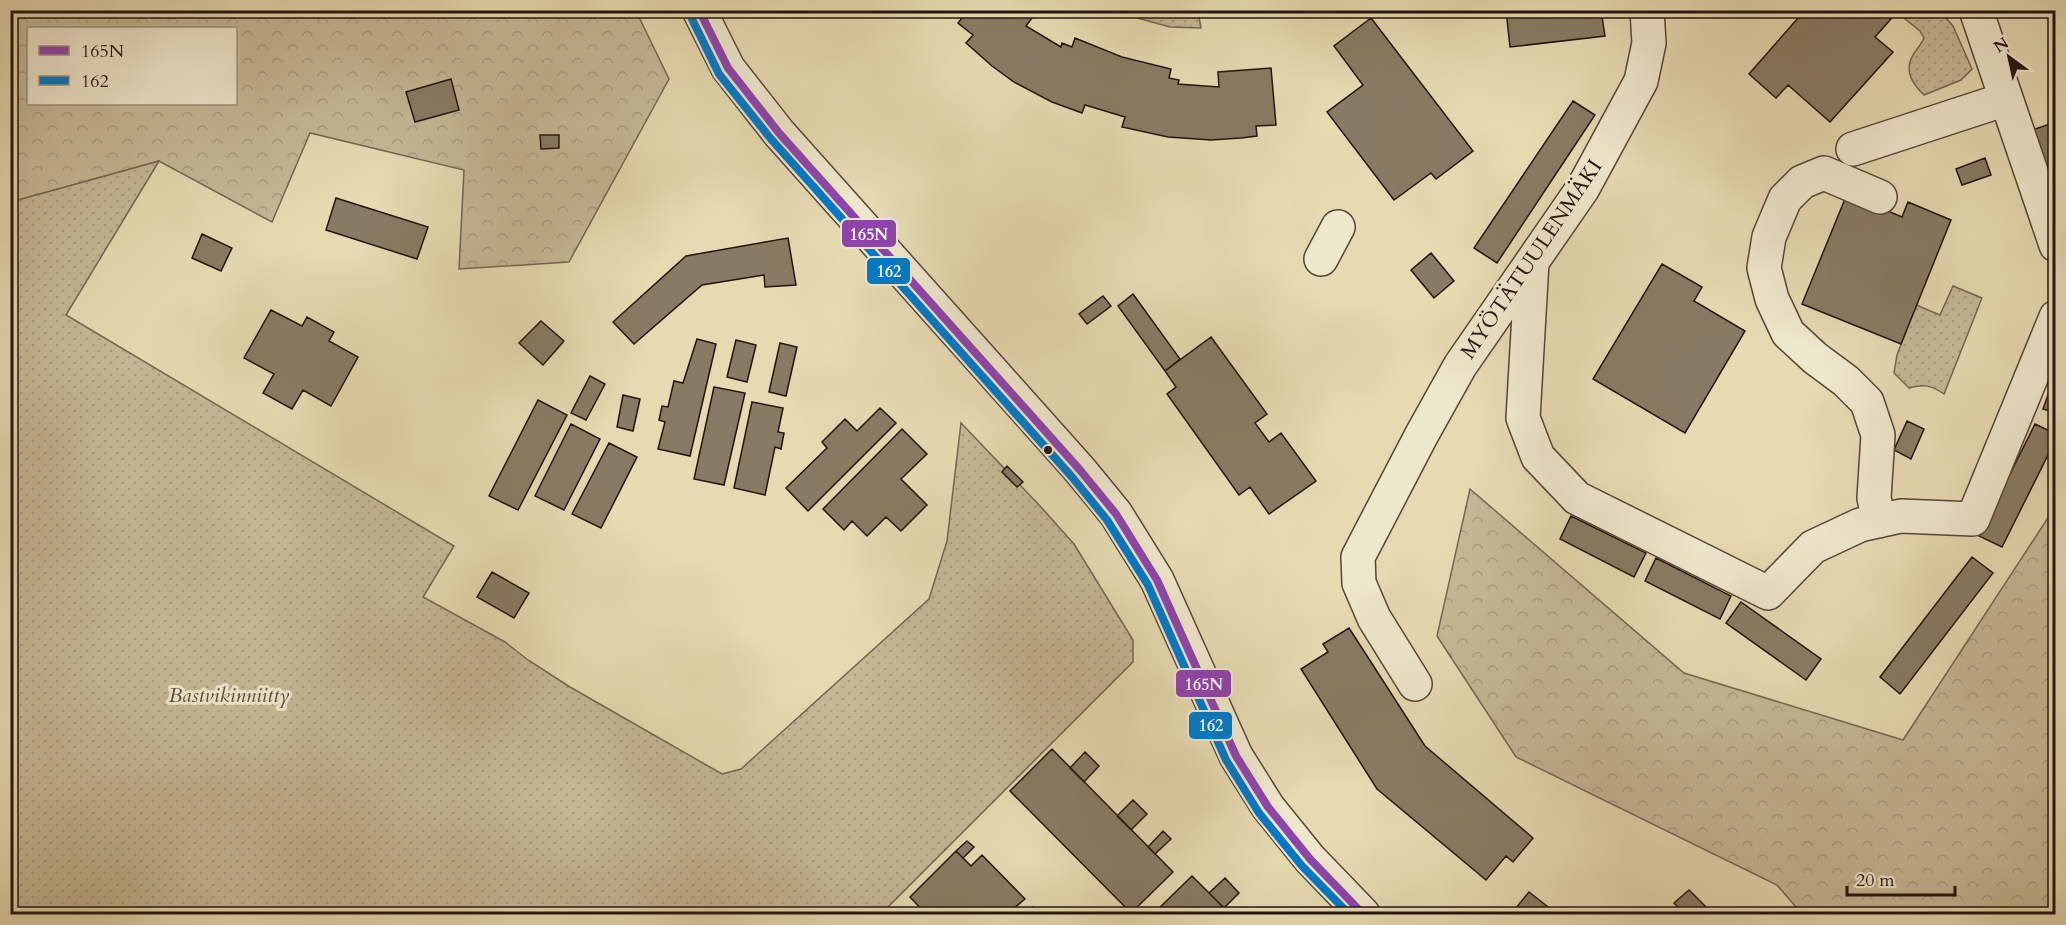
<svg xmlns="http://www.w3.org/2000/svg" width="2066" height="925" viewBox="0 0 2066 925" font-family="Cardo,serif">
	<defs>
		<pattern id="forest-crowns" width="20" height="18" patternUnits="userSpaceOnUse" patternTransform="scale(1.5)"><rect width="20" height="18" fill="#c5b895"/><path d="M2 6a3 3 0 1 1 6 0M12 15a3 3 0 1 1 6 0" fill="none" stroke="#a99d7f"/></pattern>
		<pattern id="park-dots" width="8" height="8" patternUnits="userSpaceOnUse" patternTransform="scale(1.5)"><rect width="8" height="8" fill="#c5b895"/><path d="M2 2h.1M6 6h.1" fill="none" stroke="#a99d7f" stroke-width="1.8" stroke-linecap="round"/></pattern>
	</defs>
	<rect width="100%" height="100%" fill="#e6dab1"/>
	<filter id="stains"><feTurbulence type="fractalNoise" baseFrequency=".00333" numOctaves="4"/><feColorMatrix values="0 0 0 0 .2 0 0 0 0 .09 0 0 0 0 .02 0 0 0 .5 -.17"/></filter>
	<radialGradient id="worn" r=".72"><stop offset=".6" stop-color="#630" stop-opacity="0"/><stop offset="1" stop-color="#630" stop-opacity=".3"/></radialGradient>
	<path fill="url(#forest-crowns)" stroke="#746652" stroke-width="1.5" fill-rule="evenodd" d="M11,11H636L669,79L569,262L459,269L464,170L310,133L272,222L159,161L11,202ZM28,28H236V104H28Z
		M1470,489L1684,673L1903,740L2055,507V914H1802L1777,885L1516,757L1437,636Z"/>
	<path fill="url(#park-dots)" stroke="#746652" stroke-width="1.5" d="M1112,11H1198L1201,28L1170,27Z
		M1913,11H1940L1953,26L1972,69L1961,80L1924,95C1914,85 1905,74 1911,59C1914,51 1921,46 1924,38L1920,31L1904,18Z
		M159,161L66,315L454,546L423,597L505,642L528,660L570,687L722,774L741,769L929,599L947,541L961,423L1040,506L1074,544L1133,640V662L885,910L889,914H11V202Z
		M1953,286L1982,298L1944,394C1931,385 1924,384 1909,388L1894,373L1897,355L1916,305L1940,315Z"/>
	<path fill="#887b63" stroke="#23140e" stroke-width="1.5" d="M968,10H1031L1035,14L1026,26L1061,47L1062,43L1072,47L1075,38L1122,57L1171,69L1169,78L1179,80L1178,84L1219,87L1218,72L1271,68L1276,125L1256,126L1257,136L1241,138L1211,140L1168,137L1122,127L1125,117L1085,105L1082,113L1052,102L1014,82L992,66L966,43L973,35L958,23Z
		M1506,10H1601L1605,36L1510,47Z
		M1805,10L1898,11L1875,37L1893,52L1830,122L1788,85L1776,98L1749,74Z
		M1371,18L1473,151L1436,179L1431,173L1394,200L1327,112L1363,85L1334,46Z
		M451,79L459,110L415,122L406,92Z
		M1573,101L1595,115L1497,263L1474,248Z
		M2056,122V194L2032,130Z
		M540,135H559V148L541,149Z
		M1985,158L1991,175L1962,185L1956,169Z
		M1847,194L1902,217L1908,202L1951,220L1901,344L1802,304Z
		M336,198L428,227L417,259L326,230Z
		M202,234L232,248L221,271L192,258Z
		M788,238L796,285L765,287L764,275L702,285L634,344L613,322L686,256Z
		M1431,253L1454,281L1434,298L1411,270Z
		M1662,264L1702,287L1694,301L1745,331L1685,433L1593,379Z
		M1133,294L1180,359L1165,371L1118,306Z
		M1103,296L1111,306L1087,324L1079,314Z
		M271,310L302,326L307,317L334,332L329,341L358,357L331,406L303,390L292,409L263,393L274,374L244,358Z
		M541,321L564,341L543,365L519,343Z
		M1211,337L1267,414L1255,423L1269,442L1281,433L1316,481L1269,514L1250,487L1239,495L1167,394L1176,387L1165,371Z
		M697,339L716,344L690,456L658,449L665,422L659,420L662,406L668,407L674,381L683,383Z
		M736,340L756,345L747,382L727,377Z
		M780,343L797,347L786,396L769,392Z
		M2056,372V413L2043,409Z
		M590,376L605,384L586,420L571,413Z
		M714,387L745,393L724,485L694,479Z
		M623,395L640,399L633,431L617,427Z
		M538,400L567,415L518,510L489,496Z
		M752,402L783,408L778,432L784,433L781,449L775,447L765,495L734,488Z
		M880,408L896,423L808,511L786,488L827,448L822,442L845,419L857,431Z
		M1907,421L1924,429L1911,459L1894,450Z
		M571,424L600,439L564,510L535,496Z
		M2035,424L2056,434V439L2002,547L1979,536Z
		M902,429L927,454L901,479L927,505L901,531L886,517L867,536L852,521L844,530L823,509Z
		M609,443L637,457L601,528L572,514Z
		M1007,466L1023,482L1017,487L1002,472Z
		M1571,516L1646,553L1634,577L1560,539Z
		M1972,557L1993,573L1900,694L1880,677Z
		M1656,558L1731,596L1720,619L1645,581Z
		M492,572L529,593L514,618L477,597Z
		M1741,602L1821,659L1806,680L1726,623Z
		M1349,628L1425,746L1533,838L1513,862L1506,856L1486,880L1377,789L1301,669L1328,652L1323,644Z
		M1052,749L1173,872L1131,913L1010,791Z
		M1085,752L1099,766L1084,782L1070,768Z
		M1133,800L1147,814L1131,830L1117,816Z
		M1163,831L1171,839L1155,854L1148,847Z
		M967,841L974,847L963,858L956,851Z
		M956,851L971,866L982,855L1025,899L1013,909L1018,914H926L910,897Z
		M1192,876L1230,914H1153Z
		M1225,878L1239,893L1224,908L1209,893Z
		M1689,890L1713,914H1670L1678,907L1674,903Z
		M1529,892L1557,914H1511Z
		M1033,907L1040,914H1025Z"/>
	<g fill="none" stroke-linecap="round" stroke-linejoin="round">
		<g stroke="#544637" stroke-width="36">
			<path id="minor" d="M699,10L728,68L779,133L1080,470L1116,514L1157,580L1236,756L1268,807L1310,859L1363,914
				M1976,10L2056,245
				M1853,149L2006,99
				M1321,259L1338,227
				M1532,262L1523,418L1538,457L1577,498L1768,593L1813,547L1860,525L1901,516L1973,519L2056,317
				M1879,521L1874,498L1878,435L1867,402L1846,381L1815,358L1788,333L1772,299L1764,268L1769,237L1785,199L1802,182L1824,173L1880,197
				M1415,684L1374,618L1359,583L1358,557L1421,436L1460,366L1583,188L1641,81L1649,43L1647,10"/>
		</g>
		<use href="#minor" stroke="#efe7cc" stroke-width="33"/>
		<g stroke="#efe7cc" stroke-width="12">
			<path id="bus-1" d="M699,10L728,68L779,133L1080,470L1116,514L1157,580L1236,756L1268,807L1310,859L1363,914"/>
		</g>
		<g stroke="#efe7cc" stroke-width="12">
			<path id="bus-2" d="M690,15L719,74L771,139L1072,477L1107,520L1148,585L1226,760L1259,813L1302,866L1349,914"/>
		</g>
		<use href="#bus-1" stroke="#8e44ad" stroke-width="8"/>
		<use href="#bus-2" stroke="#007ac9" stroke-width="8"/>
	</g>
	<circle fill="#23140e" stroke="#efe7cc" stroke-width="2" cx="1048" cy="450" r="5"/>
	<g text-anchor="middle" stroke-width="6" stroke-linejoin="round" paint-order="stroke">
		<g font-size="21" fill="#23140e" stroke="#efe7cc">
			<text transform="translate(1531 259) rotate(-56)" y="7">MYÖTÄTUULENMÄKI</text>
		</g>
		<g font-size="21" font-style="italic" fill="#5c4d3d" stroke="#efe7cc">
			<text x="229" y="702">Bastvikinniitty</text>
		</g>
	</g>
	<g stroke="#efe7cc" stroke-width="2">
		<rect x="841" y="219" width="56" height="29" rx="6" fill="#8e44ad"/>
		<rect x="866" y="257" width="45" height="28" rx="6" fill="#007ac9"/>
		<rect x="1175" y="669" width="57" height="29" rx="6" fill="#8e44ad"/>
		<rect x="1188" y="711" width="45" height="29" rx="6" fill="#007ac9"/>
	</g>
	<g font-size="16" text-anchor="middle" font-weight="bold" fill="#fff">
		<text x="869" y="240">165N</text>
		<text x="889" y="277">162</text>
		<text x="1204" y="690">165N</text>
		<text x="1211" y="731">162</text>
	</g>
	<rect width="2066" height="925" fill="none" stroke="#e6dab1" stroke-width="36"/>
	<rect x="12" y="12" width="2042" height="901" fill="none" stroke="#23140e" stroke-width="3"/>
	<rect x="18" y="18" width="2030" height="889" fill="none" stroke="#23140e" stroke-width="1.5"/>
	<rect x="27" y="27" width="210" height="78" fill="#efe7cc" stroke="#9d9380" stroke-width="1.5"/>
	<rect x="39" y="46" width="30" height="9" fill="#8e44ad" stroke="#9d9380" stroke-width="1.5"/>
	<text x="81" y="57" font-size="18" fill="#23140e">165N</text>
	<rect x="39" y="76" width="30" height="9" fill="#007ac9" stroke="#9d9380" stroke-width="1.5"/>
	<text x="81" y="87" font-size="18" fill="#23140e">162</text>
	<g transform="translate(2009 57) rotate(327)" stroke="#efe7cc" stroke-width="4.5" paint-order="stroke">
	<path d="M0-4.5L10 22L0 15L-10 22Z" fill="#23140e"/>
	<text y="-9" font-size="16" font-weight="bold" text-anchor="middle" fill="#23140e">N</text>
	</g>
	<path d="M1847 886v9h108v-9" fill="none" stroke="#23140e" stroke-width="3"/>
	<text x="1856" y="886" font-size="18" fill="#23140e" stroke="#efe7cc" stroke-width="4.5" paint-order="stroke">20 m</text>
	<rect width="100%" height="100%" filter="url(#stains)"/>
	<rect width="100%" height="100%" fill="url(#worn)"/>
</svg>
